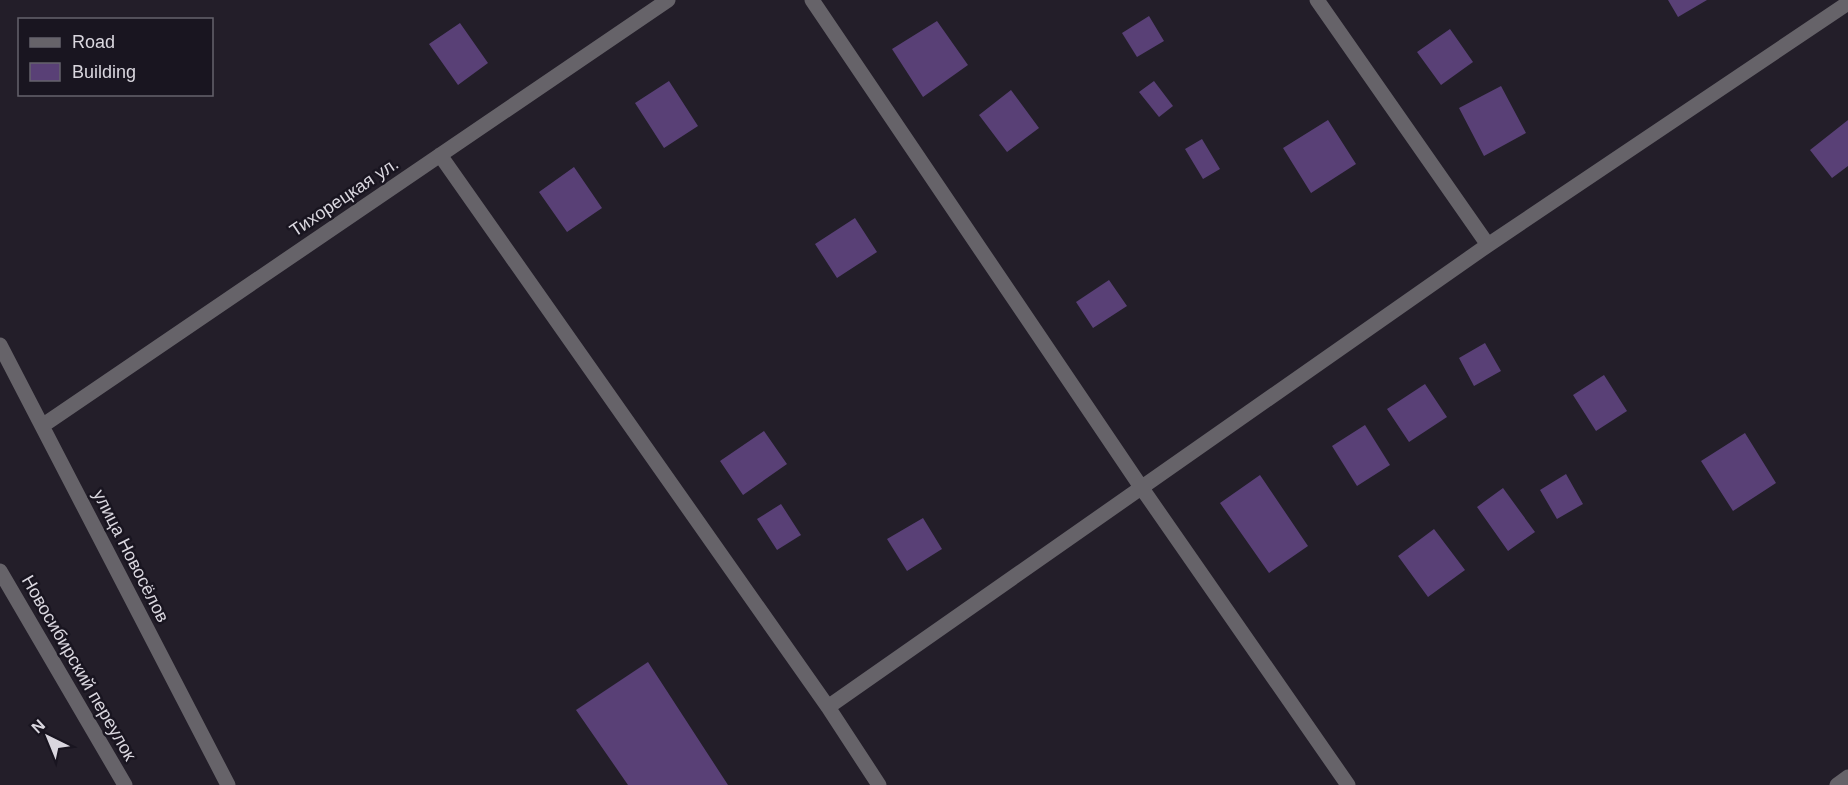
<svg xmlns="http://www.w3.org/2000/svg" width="1848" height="785" viewBox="0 0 1848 785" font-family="Arial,sans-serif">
	<rect width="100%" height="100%" fill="#231e29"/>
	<path fill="#594076" d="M1668,0H1707L1678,17Z
		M1149,16L1164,41L1137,57L1122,33Z
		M937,21L968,65L923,97L892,49Z
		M460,23L488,63L458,85L429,44Z
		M1450,29L1473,62L1441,85L1417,52Z
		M669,81L698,126L664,148L635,103Z
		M1154,81L1173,106L1159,117L1139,92Z
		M1501,86L1526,133L1484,156L1459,108Z
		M1011,90L1039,128L1007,152L979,115Z
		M1328,120L1356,164L1311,193L1283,148Z
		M1848,120V166L1832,178L1810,150Z
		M1202,139L1220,169L1203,179L1185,149Z
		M574,167L602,208L567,232L539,192Z
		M855,218L877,252L837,278L815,244Z
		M1109,280L1127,306L1093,328L1076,302Z
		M1485,343L1501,371L1474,386L1459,358Z
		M1604,375L1627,411L1596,431L1573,395Z
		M1425,384L1447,417L1409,442L1387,409Z
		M1365,425L1390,465L1357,486L1332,446Z
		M764,431L787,464L743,495L720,461Z
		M1745,433L1776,483L1733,511L1701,461Z
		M1566,474L1583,504L1557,519L1540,490Z
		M1260,475L1308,546L1269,573L1220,503Z
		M1503,488L1535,532L1508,551L1477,507Z
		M781,504L801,535L777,550L757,519Z
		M923,518L942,549L907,571L887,539Z
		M1434,529L1465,570L1428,597L1398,556Z
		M648,662L728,785H628L576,710Z"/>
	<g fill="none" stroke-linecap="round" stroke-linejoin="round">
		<path stroke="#666369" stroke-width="15" d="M812,0L1141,487L1348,785
			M1317,0L1488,245
			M440,155L828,707
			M0,345L228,785
			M42,426L668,0
			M0,571L125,785
			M879,785L828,707L1488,245L1848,3
			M1837,785L1848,777"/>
	</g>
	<g text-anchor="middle" stroke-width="5" stroke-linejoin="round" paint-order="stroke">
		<g font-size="18" fill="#dad7df" stroke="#191520">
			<text transform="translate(344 197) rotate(-34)" y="6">Тихорецкая ул.</text>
			<text transform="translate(131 556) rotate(63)" y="6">улица Новосёлов</text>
			<text transform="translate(79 668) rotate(60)" y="6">Новосибирский переулок</text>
		</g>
	</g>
	<rect x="18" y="18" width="195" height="78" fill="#191520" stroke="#66636c" stroke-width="1.5"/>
	<rect x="30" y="38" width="30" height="9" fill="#666369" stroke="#66636c" stroke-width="1.5"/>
	<text x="72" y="48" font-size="18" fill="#dad7df">Road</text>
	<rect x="30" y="63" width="30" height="18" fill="#594076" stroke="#66636c" stroke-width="1.5"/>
	<text x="72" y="78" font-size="18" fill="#dad7df">Building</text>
	<g transform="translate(48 737) rotate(317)" stroke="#191520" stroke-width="4.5" paint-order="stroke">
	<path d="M0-4.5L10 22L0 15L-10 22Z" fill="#dad7df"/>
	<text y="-9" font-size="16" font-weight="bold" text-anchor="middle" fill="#dad7df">N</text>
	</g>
</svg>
